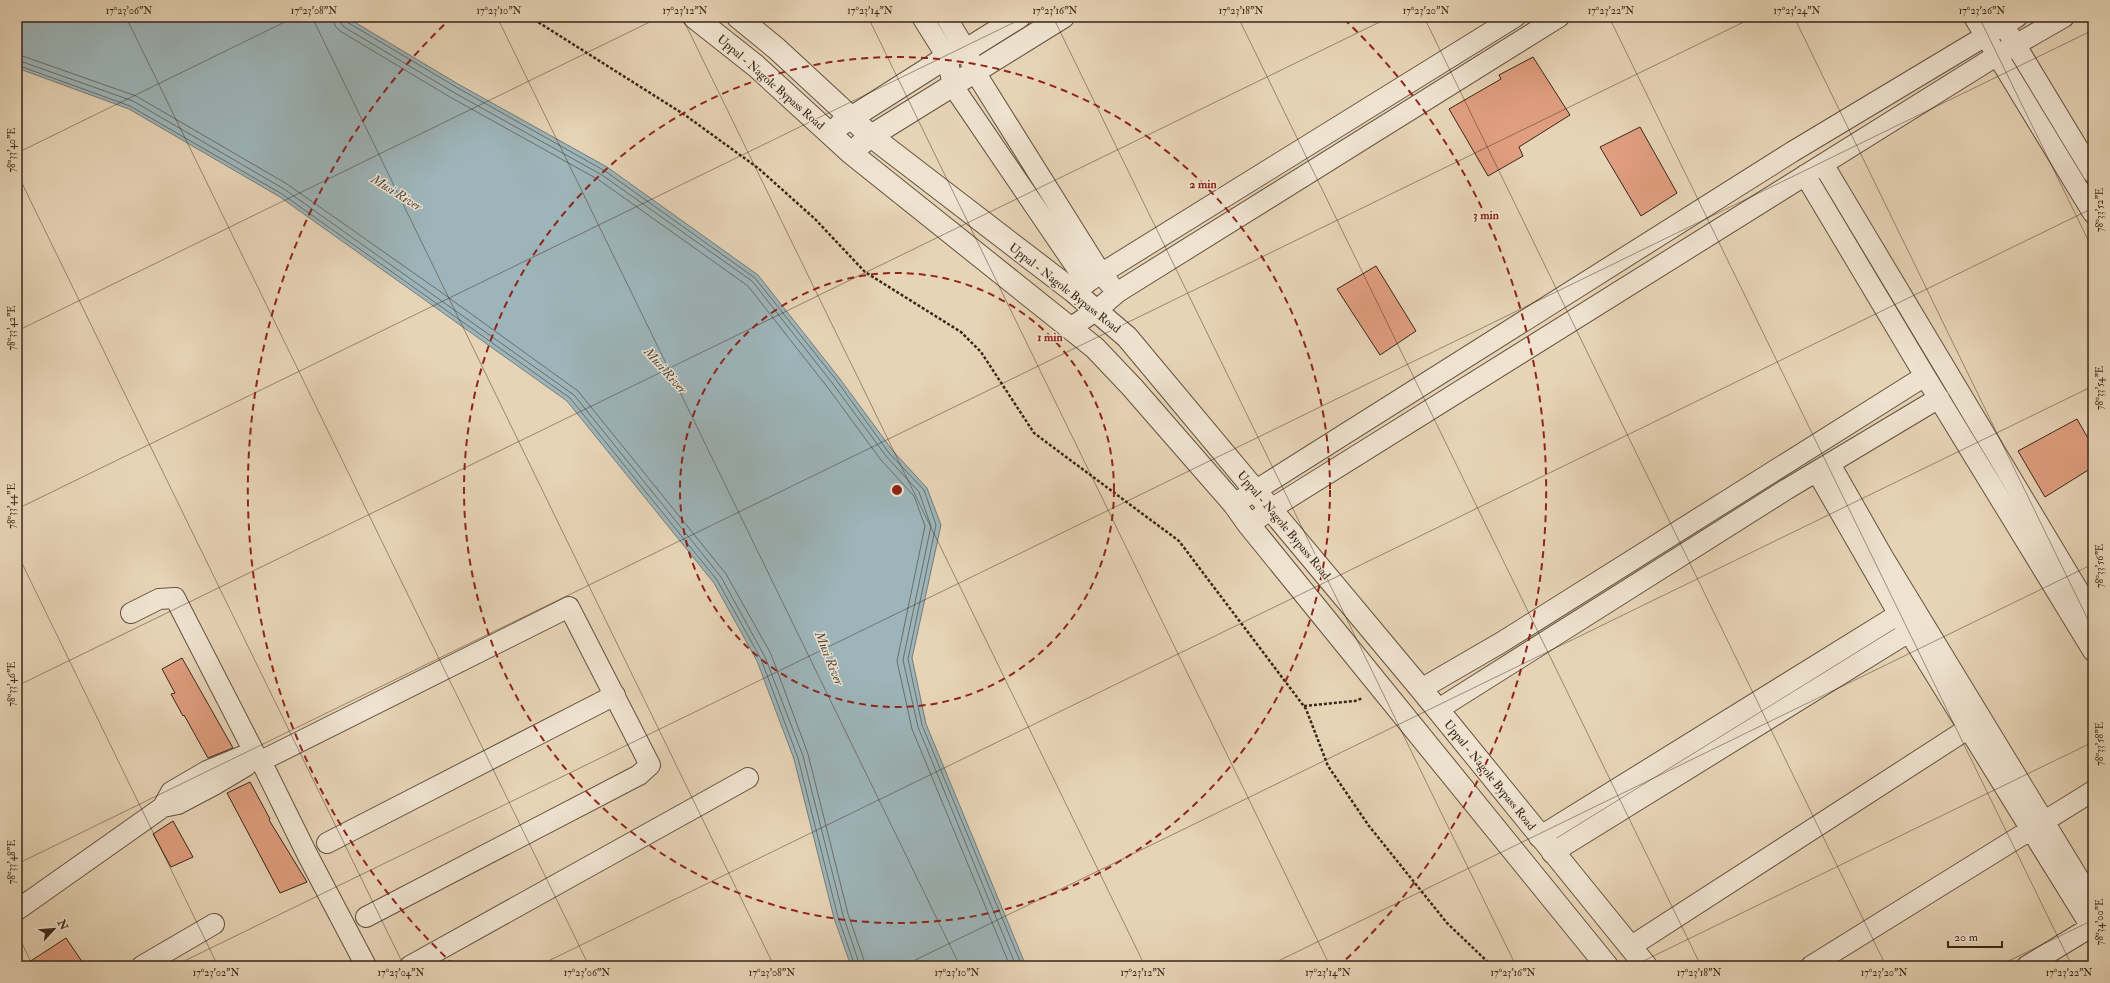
<svg xmlns="http://www.w3.org/2000/svg" width="2110" height="983" viewBox="0 0 2110 983" font-family="'IM FELL Double Pica',serif">
	<rect width="100%" height="100%" fill="#e7d4b6"/>
	<filter id="stains"><feTurbulence type="fractalNoise" baseFrequency=".005" numOctaves="4"/><feColorMatrix values="0 0 0 0 .2 0 0 0 0 .09 0 0 0 0 .02 0 0 0 .5 -.17"/></filter>
	<radialGradient id="worn" r=".72"><stop offset=".6" stop-color="#630" stop-opacity="0"/><stop offset="1" stop-color="#630" stop-opacity=".3"/></radialGradient>
	<path fill="#9db5ba" stroke="#757c79" d="M17,17H346L458,84L607,167L758,275L840,379L893,451L927,488L941,525L912,658L926,724L1026,966H851L834,918L794,759L757,661L714,583L567,401L280,197L129,109L17,68Z"/>
	<g fill="none" stroke-linecap="round" stroke-linejoin="round">
		<path stroke="#6b6e68" stroke-width="1" d="M333,17L335,26L340,31L450,97L599,180L748,286L828,388L881,460L914,496L925,526L897,661L912,729L1010,966
			M339,17L341,23L344,27L453,92L602,175L752,281L833,384L886,456L919,492L931,526L903,660L918,727L1016,966
			M344,17L347,22L456,87L605,171L755,278L837,381L889,453L924,490L936,525L908,659L922,725L1022,966
			M17,54L136,96L287,184L438,290L578,391L726,574L771,654L808,754L848,914L866,966
			M17,60L133,101L284,189L574,395L721,577L765,657L803,756L843,915L860,966
			M17,65L130,106L282,194L570,398L717,580L761,659L798,758L838,917L855,966"/>
	</g>
	<path fill="#e09e80" stroke="#392617" d="M1533,57L1570,115L1519,147L1523,156L1488,176L1449,109L1501,79L1499,75Z
		M1640,127L1677,193L1641,216L1600,147Z
		M1376,266L1416,331L1380,355L1337,289Z
		M2077,419L2093,447V467L2045,497L2018,451Z
		M182,658L233,748L208,758L184,715L183,716L171,694L175,693L162,669Z
		M250,782L270,819L269,820L307,882L280,893L227,793Z
		M173,821L193,857L171,867L153,834Z
		M66,938L85,966H23Z"/>
	<g fill="none" stroke-linecap="round" stroke-linejoin="round">
		<g stroke="#64523f" stroke-width="22">
			<path id="minor" d="M922,17L947,57L953,86L1087,283
				M946,17L966,50L975,72L1102,275L1110,284
				M1974,17L2093,213
				M2009,34L2093,173
				M1823,164L2093,615
				M1805,175L1925,376L2093,651
				M1073,291L1515,17
				M1070,328L1097,310L1118,292L1559,17
				M1830,464L1883,557L2093,902
				M1817,472L1909,632L2093,930
				M1234,504L1792,152L2017,17
				M1249,525L1271,509L1996,56L2064,17
				M131,613L159,599L175,598L255,754L261,761L307,854L366,966
				M1421,689L1502,642L1925,376
				M1437,710L1787,489L1939,398
				M261,761L569,607L650,765L639,775L366,917
				M164,805L171,792L207,771L243,756
				M1539,837L1899,614
				M327,843L615,695
				M1552,853L1909,632
				M17,910L163,807L178,804L214,785L246,766L255,754
				M1630,947L1969,728
				M142,966L214,924
				M410,966L748,778
				M1811,966L2093,791
				M2027,966L2091,927"/>
		</g>
		<g stroke="#64523f" stroke-width="24">
			<path id="tertiary" d="M694,17L756,66L851,153L1095,348L1132,387L1234,504L1249,525L1607,966
				M738,17L777,49L871,136L1073,291L1127,337L1421,689L1646,966
				M840,125L947,57L966,50L1019,17
				M861,144L871,136L1063,17"/>
		</g>
		<path stroke="#392617" stroke-width="2.5" stroke-dasharray="3 2" stroke-linecap="butt" d="M530,17L685,115L758,168L815,219L865,272L961,332L981,352L1034,433L1179,541L1306,709L1328,766L1369,826L1447,923L1492,966
			M1304,706L1355,701L1363,698"/>
		<use href="#minor" stroke="#efe3d0" stroke-width="20"/>
		<use href="#tertiary" stroke="#efe3d0" stroke-width="22"/>
	</g>
	<path fill="none" stroke="#392617" stroke-width="1" stroke-opacity="0.45" d="M126,17L589,966M312,17L774,966M497,17L960,966M682,17L1145,966M868,17L1330,966M1053,17L1516,966M1238,17L1701,966M1424,17L1886,966M1609,17L2072,966M1794,17L2093,630M1979,17L2093,250M17,153L295,17M17,173L404,966M17,331L660,17M17,509L1025,17M17,553L218,966M17,686L1390,17M17,864L1754,17M17,933L33,966M174,966L2093,30M538,966L2093,208M903,966L2093,386M1268,966L2093,564M1633,966L2093,742M1998,966L2093,920"/>
	<g fill="none" stroke="#8f2418" stroke-width="2" stroke-dasharray="7 5">
		<circle cx="897" cy="490" r="217"/>
		<circle cx="897" cy="490" r="433"/>
		<path d="M454 965A650 650 0 0 1 450 19M1344 19A650 650 0 0 1 1340 965"/>
	</g>
	<g text-anchor="middle" stroke-width="3" stroke-linejoin="round" paint-order="stroke">
		<g font-size="12" fill="#392617" stroke="#efe3d0">
			<text transform="translate(771 82) rotate(41)" y="4">Uppal - Nagole Bypass Road</text>
			<text transform="translate(1065 288) rotate(38)" y="4">Uppal - Nagole Bypass Road</text>
			<text transform="translate(1284 525) rotate(50)" y="4">Uppal - Nagole Bypass Road</text>
			<text transform="translate(1490 775) rotate(51)" y="4">Uppal - Nagole Bypass Road</text>
		</g>
		<g font-size="13" font-style="italic" fill="#524a40" stroke="#efe3d0">
			<text transform="translate(397 192) rotate(32)" y="5">Musi River</text>
			<text transform="translate(666 370) rotate(48)" y="5">Musi River</text>
			<text transform="translate(830 658) rotate(68)" y="5">Musi River</text>
		</g>
	</g>
	<circle cx="897" cy="490" r="6" fill="#8f2418" stroke="#efe3d0" stroke-width="2"/>
	<g font-size="12" text-anchor="middle" font-weight="bold" fill="#8f2418" stroke="#efe3d0" stroke-width="3" stroke-linejoin="round" paint-order="stroke">
		<text x="1203" y="188">2 min</text>
		<text x="1486" y="219">3 min</text>
		<text x="1050" y="341">1 min</text>
	</g>
	<rect width="2110" height="983" fill="none" stroke="#e7d4b6" stroke-width="44"/>
	<g transform="translate(54 929) rotate(64)" stroke="#efe3d0" stroke-width="3" paint-order="stroke">
	<path d="M0-3L7 15L0 10L-7 15Z" fill="#392617"/>
	<text y="-6" font-size="11" font-weight="bold" text-anchor="middle" fill="#392617">N</text>
	</g>
	<path d="M1948 941v6h54v-6" fill="none" stroke="#392617" stroke-width="2"/>
	<text x="1954" y="941" font-size="12" fill="#392617" stroke="#efe3d0" stroke-width="3" paint-order="stroke">20 m</text>
	<rect x="22" y="22" width="2066" height="939" fill="none" stroke="#392617" stroke-width="1.5"/>
	<g font-size="10" text-anchor="middle" fill="#392617">
		<text x="129" y="14">17°23'06"N</text>
		<text x="314" y="14">17°23'08"N</text>
		<text x="499" y="14">17°23'10"N</text>
		<text x="685" y="14">17°23'12"N</text>
		<text x="870" y="14">17°23'14"N</text>
		<text x="1055" y="14">17°23'16"N</text>
		<text x="1241" y="14">17°23'18"N</text>
		<text x="1426" y="14">17°23'20"N</text>
		<text x="1611" y="14">17°23'22"N</text>
		<text x="1797" y="14">17°23'24"N</text>
		<text x="1982" y="14">17°23'26"N</text>
		<text transform="translate(11 150) rotate(-90)" y="4">78°33'40"E</text>
		<text transform="translate(2099 210) rotate(-90)" y="4">78°33'52"E</text>
		<text transform="translate(11 328) rotate(-90)" y="4">78°33'42"E</text>
		<text transform="translate(2099 388) rotate(-90)" y="4">78°33'54"E</text>
		<text transform="translate(11 506) rotate(-90)" y="4">78°33'44"E</text>
		<text transform="translate(2099 566) rotate(-90)" y="4">78°33'56"E</text>
		<text transform="translate(11 684) rotate(-90)" y="4">78°33'46"E</text>
		<text transform="translate(2099 744) rotate(-90)" y="4">78°33'58"E</text>
		<text transform="translate(11 862) rotate(-90)" y="4">78°33'48"E</text>
		<text transform="translate(2099 922) rotate(-90)" y="4">78°34'00"E</text>
		<text x="216" y="976">17°23'02"N</text>
		<text x="401" y="976">17°23'04"N</text>
		<text x="587" y="976">17°23'06"N</text>
		<text x="772" y="976">17°23'08"N</text>
		<text x="957" y="976">17°23'10"N</text>
		<text x="1143" y="976">17°23'12"N</text>
		<text x="1328" y="976">17°23'14"N</text>
		<text x="1513" y="976">17°23'16"N</text>
		<text x="1699" y="976">17°23'18"N</text>
		<text x="1884" y="976">17°23'20"N</text>
		<text x="2069" y="976">17°23'22"N</text>
	</g>
	<rect width="100%" height="100%" filter="url(#stains)"/>
	<rect width="100%" height="100%" fill="url(#worn)"/>
</svg>
